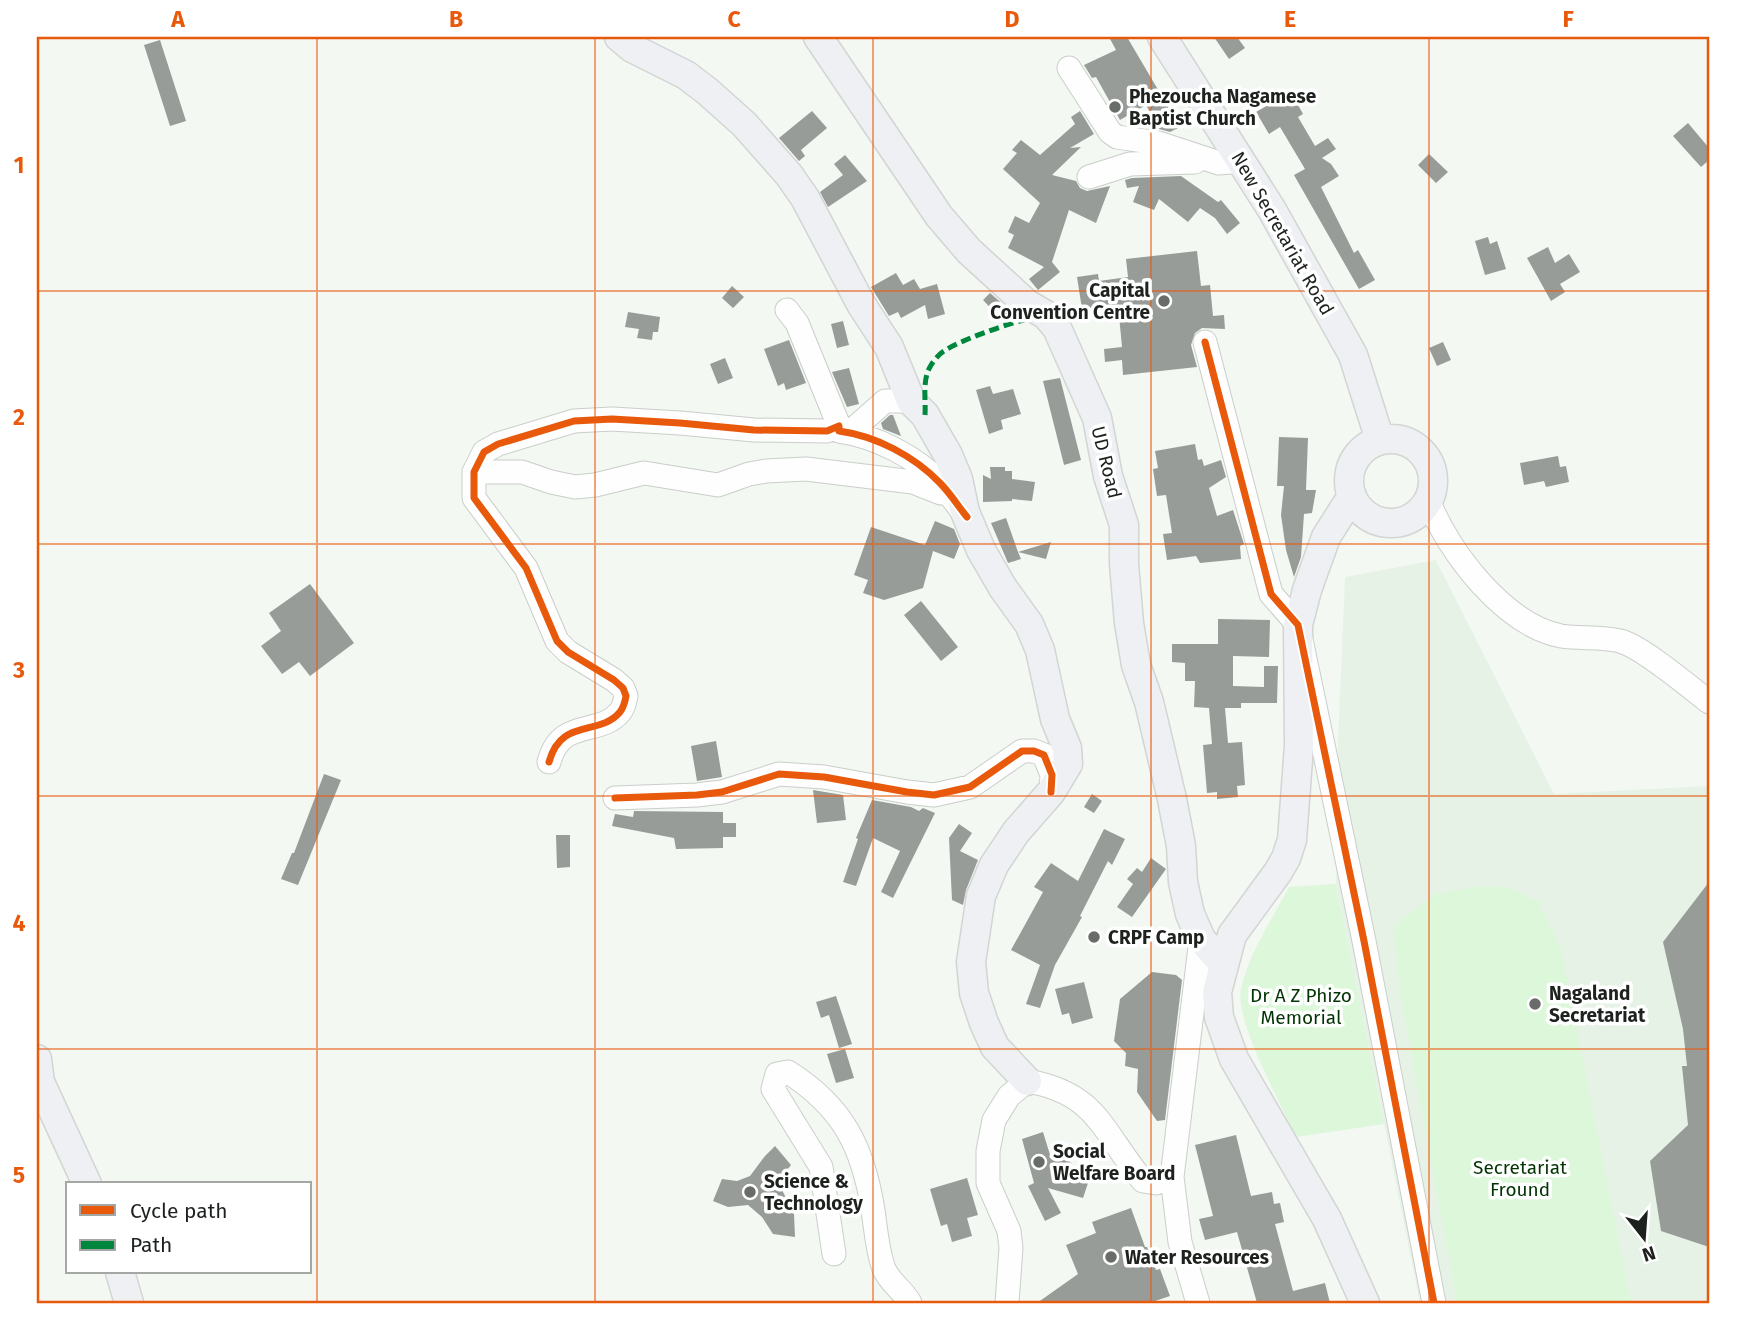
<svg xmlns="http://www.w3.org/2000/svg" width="1746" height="1340" viewBox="0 0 1746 1340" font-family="'Fira Sans',sans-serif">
	<rect width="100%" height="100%" fill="#f3f8f3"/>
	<path fill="#e7f2e6" d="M1436,560L1554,794L1709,786V1303H1420L1336,884L1338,742L1345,577Z"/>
	<path fill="#ddf7db" d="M1336,884L1384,1124L1296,1137C1282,1106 1234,1020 1241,989C1249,953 1272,919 1289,887Z
		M1475,887H1506L1538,901L1561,947L1631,1303H1457L1400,994L1393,927L1435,894Z"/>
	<path fill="#989c98" d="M1109,37H1127L1180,127L1170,132L1159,129L1146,105L1120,120L1096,77L1092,78L1084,65L1116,50Z
		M1214,37H1237L1245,48L1229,59Z
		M160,40L186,121L170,126L144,45Z
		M1291,92L1303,114L1298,117L1315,146L1328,138L1336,149L1322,158L1331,164L1339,176L1321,187L1354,253L1358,250L1375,280L1359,289L1294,175L1305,169L1280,127L1269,134L1256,112Z
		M812,111L827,128L801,150L805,156L799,161L779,138Z
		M1080,111L1094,134L1070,148L1081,147L1052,175L1076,181L1080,188L1087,191L1110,186L1096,223L1069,210L1052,262L1060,272L1038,290L1029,279L1044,267L1008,248L1014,235L1008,232L1015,216L1029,223L1040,203L1003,169L1017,153L1012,150L1021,140L1040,155L1075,124L1071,117Z
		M1688,123L1709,148V160L1701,167L1673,136Z
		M1429,154L1448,172L1436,183L1418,165Z
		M845,155L867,181L828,207L820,192L843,175L834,164Z
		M1181,176L1218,202L1221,200L1240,223L1227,234L1215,218L1200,208L1188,222L1159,199L1154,210L1133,202L1139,186L1127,188L1125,180L1132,178Z
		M1488,237L1490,244L1497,241L1506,269L1485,275L1475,241Z
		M1548,247L1555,263L1569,254L1580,272L1560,284L1565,292L1551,301L1527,258Z
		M1197,251L1201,286L1210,285L1213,316L1224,315L1225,329L1202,328L1195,333L1191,345L1197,367L1123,375L1122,360L1105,362L1104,349L1122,347L1118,305L1082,309L1077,277L1098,274L1099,281L1128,277L1126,259Z
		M896,273L903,285L914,279L920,289L937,284L945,314L928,319L925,305L901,318L898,312L889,316L871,287Z
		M732,286L744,297L733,308L722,298Z
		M990,293L1014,314L1005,323L983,300Z
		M628,312L660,317L658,332H653L652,340L637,338L639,329L625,327Z
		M843,321L849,345L837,348L831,324Z
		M789,340L806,383L786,390L784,383L778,386L764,349Z
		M1443,342L1451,360L1437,366L1429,348Z
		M725,358L733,378L718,384L710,364Z
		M849,368L859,404L847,407L832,372Z
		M1060,378L1081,460L1064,465L1043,381Z
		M990,386L993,394L1013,389L1021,414L1001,420L1003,429L989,434L976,390Z
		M890,415H893L901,436L883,429L881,423Z
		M1279,437L1308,438L1306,490H1316L1312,513L1304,514L1301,557L1294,577L1286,550L1281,515L1284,486H1277Z
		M1195,444L1198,460L1202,459L1204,466L1221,460L1226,477L1209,488L1217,516L1233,510L1244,544L1240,546L1241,559L1200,563L1196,556L1167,560L1163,534L1172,533L1166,495L1157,496L1153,469L1158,468L1155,451Z
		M1558,456L1560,467L1566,466L1569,482L1546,487L1544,481L1524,485L1520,463Z
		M990,467H1005V471H1012V479L1035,482L1032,501L1012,499V501L983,502V475L991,479Z
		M1006,518L1018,552L1051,542L1046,559L1018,552L1021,559L1008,563L991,523Z
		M935,521L954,529L960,544L954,559L933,551L923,588L884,600L863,593L868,580L854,575L871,527L925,545Z
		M310,584L354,643L310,676L299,662L282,674L261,646L281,631L269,613Z
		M921,601L958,647L941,661L904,615Z
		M1218,619L1270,620L1269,657L1233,656V686L1264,687V666H1278L1277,703H1241V708H1225L1228,743L1242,742L1245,785L1237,786L1238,797L1217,799V792L1207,793L1203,745L1212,744L1209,708L1194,707L1195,681H1185V663L1172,662V644H1218Z
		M716,741L722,777L697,781L691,746Z
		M324,774L341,780L298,885L281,879L292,853H294Z
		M813,790L843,795L846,820L817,823Z
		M1092,794L1102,801L1094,813L1084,807Z
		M872,800L911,807L919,811L923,808L935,813L893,898L881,892L900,851L873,838L856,886L843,882L858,839L856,838Z
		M634,811L723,812V823H736V837H723V848L676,849L674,838L612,826L615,814L633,817Z
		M959,824L972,833L960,851L978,860L966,890L963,905L952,900L949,838Z
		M1104,829L1125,839L1112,865L1108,861L1080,916L1082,917L1055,965L1040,1008L1026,1004L1040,965L1011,950L1043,892L1034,887L1051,863L1078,881Z
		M556,835H570V867L557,868Z
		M1151,858L1166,869L1132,917L1117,907L1133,884L1127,879L1137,868L1142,872Z
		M1709,882V1247L1661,1231L1650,1161L1688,1125L1682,1066H1687L1683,1029L1663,942Z
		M1152,972L1176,975L1182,980L1165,1120L1157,1121L1137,1092L1138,1069L1125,1066L1126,1053L1114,1041L1120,999Z
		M1084,982L1093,1018L1072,1024L1069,1013L1062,1015L1055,989Z
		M836,996L852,1044L839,1048L829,1015L821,1018L816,1002Z
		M845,1049L854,1078L836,1083L827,1054Z
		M1043,1132L1051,1158L1059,1150L1072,1164L1063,1172L1089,1180L1083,1198L1048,1188L1061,1213L1045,1221L1028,1186L1034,1183L1022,1139Z
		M1236,1135L1251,1196L1272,1192L1274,1204L1280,1203L1284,1222L1275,1224L1293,1291L1325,1283L1330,1303H1257L1237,1232L1205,1240L1199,1219L1213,1216L1195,1145Z
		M775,1146L791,1165L780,1179L782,1190L794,1214L795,1237L773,1234L762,1217L748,1205L728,1207L713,1201L722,1179L737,1181L750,1176L765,1156Z
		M967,1178L978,1215L967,1218L972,1236L952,1242L947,1224L941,1226L930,1189Z
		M1131,1208L1145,1247H1147L1156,1270L1160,1269L1170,1296L1149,1303H1037L1078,1274L1066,1245L1096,1233L1092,1222Z"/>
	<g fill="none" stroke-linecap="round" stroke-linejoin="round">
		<g stroke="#cacec9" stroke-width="25">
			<path id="minor" d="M1069,68L1110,132L1117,137L1158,143L1219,163L1242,161
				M1089,177L1130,164L1195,162
				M787,310L797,323L839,426
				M1205,342L1271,594L1298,625L1364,941L1434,1303
				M850,432L885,401H911
				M474,472H522L551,482L575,487L595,485L644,473L718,485L749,474L766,471L806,469L913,482L941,493
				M1429,502C1449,553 1505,625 1561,636C1580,639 1601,636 1620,641C1641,646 1690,687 1709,702
				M549,762C561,717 599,737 620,712C623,708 625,702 626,696L623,688L614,680L568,652L557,641L526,568L474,498V472L484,452L498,444L574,421L612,419L680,423L754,430L827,431L839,426V431C875,436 917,457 941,484C950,494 957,505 965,515
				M615,798L697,795L722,792L779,774L824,777L907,792L934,795L970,787L1022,751H1034L1044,755L1052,775L1051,792
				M834,1254L821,1167L773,1089L777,1074L788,1072C843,1107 863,1147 873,1210C876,1230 877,1250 884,1269C890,1283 903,1290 910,1303
				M1007,1303L1011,1248L1009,1231L988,1183V1151L994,1120L1009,1096L1027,1081C1098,1093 1102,1132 1143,1181L1156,1183L1172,1177
				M1198,1303L1180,1242L1172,1177L1201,939"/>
		</g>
		<g stroke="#d2d5d2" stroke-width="31">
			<path id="major" d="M619,37L632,48L686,75L707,91L744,124L789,175L805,198L861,304L889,347L911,401L925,415L948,455L958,479L965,512L981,550L1003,588L1029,624L1040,650L1055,719L1067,748L1068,764L1051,792L1016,832L994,865L981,896L971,962L974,993L984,1023L995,1047L1027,1081
				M818,37L939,216L969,251L1027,304L1046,315L1057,328L1097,418L1108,476L1124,525V564L1129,623L1136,665L1149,702L1172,799L1181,846L1183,882L1190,914L1201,939L1224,965
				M1162,37L1272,210L1353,355L1380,440
				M1349 481a42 42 0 1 1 84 0a42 42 0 1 1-84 0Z
				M1352,496L1326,537L1307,590L1298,625L1299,746L1292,840L1286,858L1278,872L1232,935L1217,992L1219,1017L1234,1059L1327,1219L1365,1303
				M37,1059L40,1082L87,1184
				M120,1272L129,1303"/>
		</g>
		<use href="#minor" stroke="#fdfefd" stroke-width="23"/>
		<use href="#major" stroke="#eef0f4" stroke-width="28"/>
		<path stroke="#00873e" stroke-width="5" stroke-dasharray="10 5" stroke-linecap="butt" d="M925,415C926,399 922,381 930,367C933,361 939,354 944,351C964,338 1023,318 1046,315"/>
		<g stroke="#fff" stroke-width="11">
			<path id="cycleway" d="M1205,342L1271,594L1298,625L1364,941L1434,1303
				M549,762C561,717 599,737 620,712C623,708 625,702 626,696L623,688L614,680L568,652L557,641L526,568L474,498V472L484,452L498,444L574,421L612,419L680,423L754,430L827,431L839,426V431C876,436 914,456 940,483C950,493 958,506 967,517
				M615,798L697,795L722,792L779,774L824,777L907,792L934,795L970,787L1022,751H1034L1044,755L1052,775L1051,792"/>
		</g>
		<use href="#cycleway" stroke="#e8590c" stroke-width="7"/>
	</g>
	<path fill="none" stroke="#e8590c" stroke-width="2" stroke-opacity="0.55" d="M317,37V1303M595,37V1303M873,37V1303M1151,37V1303M1429,37V1303M37,291H1709M37,544H1709M37,796H1709M37,1049H1709"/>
	<g fill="#696d69" stroke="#fff" stroke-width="2.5">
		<circle cx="1115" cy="107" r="7"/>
		<circle cx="1164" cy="301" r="7"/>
		<circle cx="1094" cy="937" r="7"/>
		<circle cx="1535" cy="1004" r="7"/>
		<circle cx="1039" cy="1162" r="7"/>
		<circle cx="750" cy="1192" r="7"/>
		<circle cx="1111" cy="1257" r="7"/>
	</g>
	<g text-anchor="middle" stroke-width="7" stroke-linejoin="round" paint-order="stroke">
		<g font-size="19" font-weight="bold" fill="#1e221e" stroke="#fff" text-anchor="start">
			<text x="1129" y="103">Phezoucha Nagamese<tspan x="1129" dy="22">Baptist Church</tspan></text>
			<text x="1150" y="297" text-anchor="end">Capital<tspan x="1150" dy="22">Convention Centre</tspan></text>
			<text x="1108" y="944">CRPF Camp</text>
			<text x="1549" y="1000">Nagaland<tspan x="1549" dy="22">Secretariat</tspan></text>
			<text x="1053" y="1158">Social<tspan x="1053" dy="22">Welfare Board</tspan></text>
			<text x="764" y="1188">Science &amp;<tspan x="764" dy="22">Technology</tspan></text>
			<text x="1125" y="1264">Water Resources</text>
		</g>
		<g font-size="19" fill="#1e221e" stroke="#fff">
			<text transform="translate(1283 233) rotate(60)" y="7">New Secretariat Road</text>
			<text transform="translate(1107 462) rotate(76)" y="7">UD Road</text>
		</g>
		<g font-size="19" fill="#023404" stroke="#fff">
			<text x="1301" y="1002">Dr A Z Phizo<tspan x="1301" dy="22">Memorial</tspan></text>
			<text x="1520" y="1174">Secretariat<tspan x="1520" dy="22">Fround</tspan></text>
		</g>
	</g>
	<rect width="1746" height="1340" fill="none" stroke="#ffffff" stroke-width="77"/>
	<rect x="66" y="1182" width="245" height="91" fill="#ffffff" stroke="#a5a7a5" stroke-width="2"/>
	<rect x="80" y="1205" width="35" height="10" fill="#e8590c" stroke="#a5a7a5" stroke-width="2"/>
	<text x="130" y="1218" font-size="21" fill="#1e221e">Cycle path</text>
	<rect x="80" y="1240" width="35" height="10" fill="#00873e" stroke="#a5a7a5" stroke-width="2"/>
	<text x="130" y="1252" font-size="21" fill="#1e221e">Path</text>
	<g transform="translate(1644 1238) rotate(163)" stroke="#ffffff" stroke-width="5" paint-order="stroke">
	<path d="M0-5L12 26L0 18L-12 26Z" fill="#1e221e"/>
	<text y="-10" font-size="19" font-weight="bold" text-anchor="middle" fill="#1e221e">N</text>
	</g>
	<rect x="38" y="38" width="1670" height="1264" fill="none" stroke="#e8590c" stroke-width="2.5"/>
	<g font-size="23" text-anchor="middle" font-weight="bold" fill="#e8590c">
		<text x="178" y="27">A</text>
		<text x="456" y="27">B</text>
		<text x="734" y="27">C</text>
		<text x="1012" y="27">D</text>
		<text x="1290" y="27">E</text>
		<text x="1568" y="27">F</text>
		<text x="19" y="173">1</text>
		<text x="19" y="425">2</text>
		<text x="19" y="678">3</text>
		<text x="19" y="931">4</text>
		<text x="19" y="1183">5</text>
	</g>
</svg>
